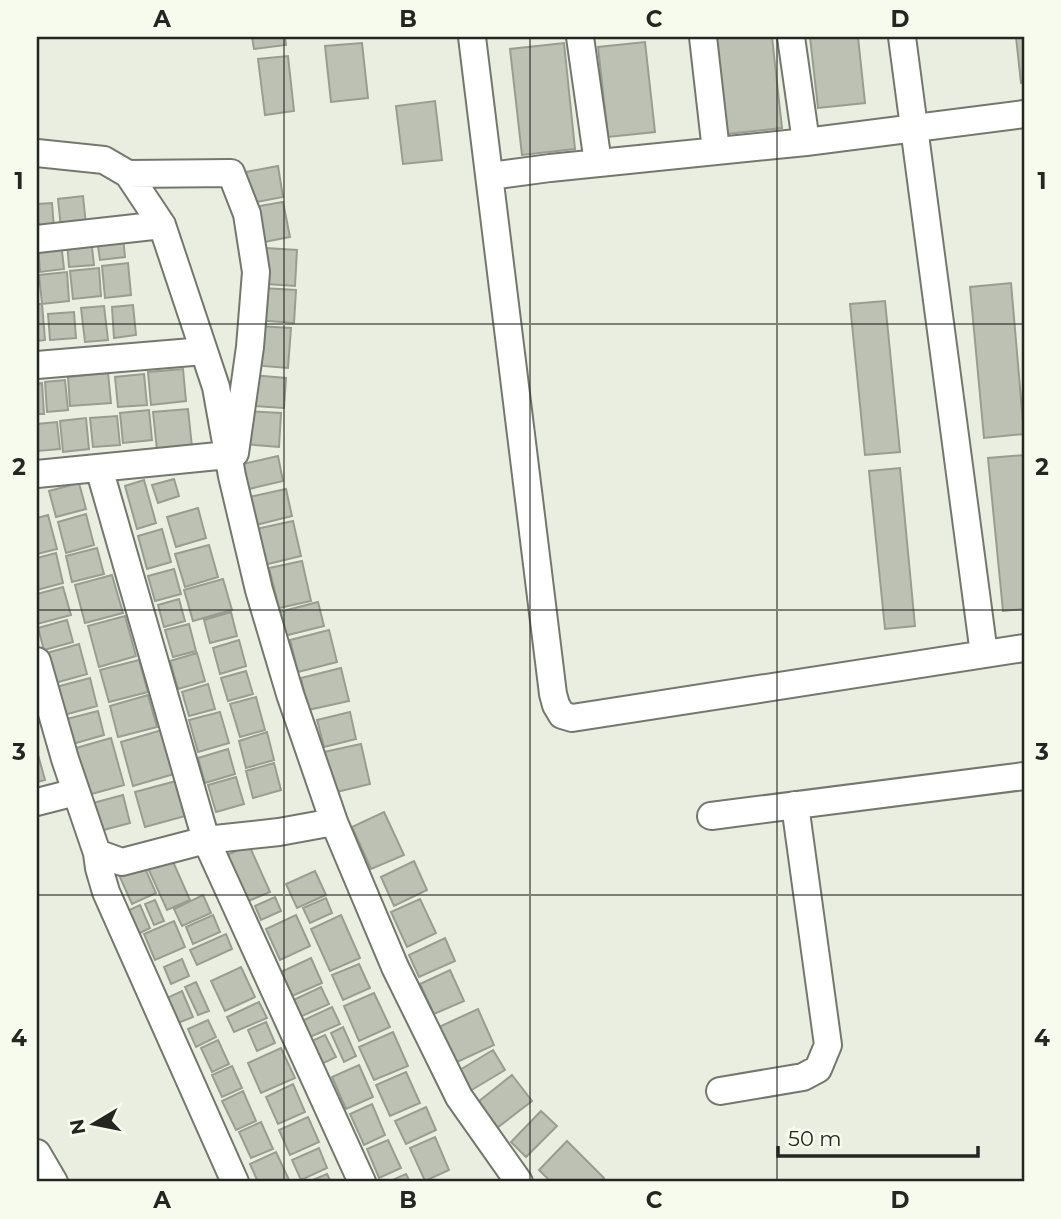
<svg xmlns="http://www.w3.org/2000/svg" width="1061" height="1219" viewBox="0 0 1061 1219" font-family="Montserrat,sans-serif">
	<rect width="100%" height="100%" fill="#eaeee1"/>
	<path fill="#bdc1b4" stroke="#999d91" stroke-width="2" d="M252,37H285L286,45L254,49Z
		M716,37H772L782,128L727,134Z
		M810,37H858L865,103L818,108Z
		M1016,37H1024V82L1021,83Z
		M645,42L655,132L608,137L598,47Z
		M362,43L368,98L331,102L325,46Z
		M564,43L575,149L522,155L510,49Z
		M288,56L294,111L265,115L258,59Z
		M435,101L442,160L403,164L396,106Z
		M278,166L283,197L241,205L235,174Z
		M83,196L86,225L61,228L58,199Z
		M283,202L290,237L244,246L237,210Z
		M52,203L54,229L37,231V204Z
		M123,237L125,257L100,260L97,239Z
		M91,238L94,265L69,267L67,240Z
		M61,242L64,269L40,272L38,243Z
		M252,247L297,250L295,286L250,283Z
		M128,263L131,295L105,298L102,266Z
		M99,268L101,296L73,299L70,271Z
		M67,272L69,301L42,304L39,275Z
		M1011,283L1024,434L984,438L970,287Z
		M244,287L296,290L294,323L242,319Z
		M885,301L900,452L865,455L850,304Z
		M37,304H42L45,340L37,341Z
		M133,305L136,335L114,338L112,307Z
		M104,306L108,340L85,342L81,308Z
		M74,312L76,338L50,340L48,314Z
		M242,325L291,328L288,368L240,364Z
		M183,369L186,401L151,405L148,372Z
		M108,373L111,403L70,406L68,377Z
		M144,374L147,405L118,407L115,377Z
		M240,374L286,378L284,408L237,405Z
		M65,380L68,410L47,412L45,382Z
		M42,383L44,414H37V384Z
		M188,409L192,447L157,450L153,412Z
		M149,410L152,440L123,443L120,413Z
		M245,411L281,413L279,447L243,444Z
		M117,416L120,445L93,447L90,418Z
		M86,418L89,449L63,452L60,421Z
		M57,422L60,449L37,451V424Z
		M1024,455V609L1003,611L988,458Z
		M278,456L283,481L249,489L243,464Z
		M900,468L915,626L885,629L869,471Z
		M174,479L179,496L158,503L152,485Z
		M144,480L156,523L137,529L125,486Z
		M79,483L86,509L56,517L49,491Z
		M286,489L292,516L256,525L249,497Z
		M198,508L206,538L176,547L167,517Z
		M86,514L94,545L66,553L58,522Z
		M48,515L57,549L37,554V518Z
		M293,521L301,556L264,565L256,529Z
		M162,529L171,562L147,569L138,536Z
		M209,545L218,577L185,587L175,554Z
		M97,548L104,574L72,582L66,556Z
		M56,553L63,583L37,590V558Z
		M302,561L311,601L279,608L269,568Z
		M174,569L181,594L155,601L148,576Z
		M112,575L123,613L85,623L75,585Z
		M223,579L232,610L193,621L184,590Z
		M63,587L71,615L37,624V594Z
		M179,599L185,621L164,627L158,605Z
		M318,602L324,626L284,636L279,612Z
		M231,612L237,636L210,643L204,620Z
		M125,616L136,656L99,667L88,626Z
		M67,620L73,642L44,650L38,628Z
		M189,624L196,651L173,657L165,630Z
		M329,630L337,662L298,672L290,640Z
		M239,640L246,666L220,674L213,648Z
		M79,644L87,674L55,683L47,653Z
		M197,653L205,681L178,689L170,661Z
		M139,660L148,692L109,702L100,670Z
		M341,668L349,701L308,710L301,678Z
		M246,671L253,694L228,701L221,678Z
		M90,678L97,706L64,715L56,687Z
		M208,684L215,709L189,716L182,692Z
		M148,695L157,727L118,737L110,706Z
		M256,697L265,730L240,737L230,704Z
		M98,711L104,735L69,745L63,720Z
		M220,712L229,743L198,752L189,720Z
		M350,712L356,739L324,747L317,720Z
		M162,730L174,774L133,786L121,742Z
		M267,732L274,760L246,768L239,741Z
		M111,738L124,785L88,795L76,748Z
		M361,744L370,784L328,794L319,753Z
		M228,749L235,774L205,783L198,758Z
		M37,751L45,780L37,782Z
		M274,763L281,790L253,798L246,771Z
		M236,777L244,804L216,812L208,785Z
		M176,781L185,816L145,827L135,792Z
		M123,795L130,823L100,831L93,803Z
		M384,812L404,855L371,869L352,827Z
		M249,845L270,892L246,902L225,856Z
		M170,855L190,900L167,910L147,866Z
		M414,861L427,890L394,906L381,877Z
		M143,864L156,893L132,904L119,875Z
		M315,871L326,895L297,908L286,884Z
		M203,895L211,913L182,926L174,909Z
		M275,897L281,911L261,920L255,906Z
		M326,898L332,913L310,923L303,908Z
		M420,899L436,933L407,947L391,912Z
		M155,900L164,921L154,925L145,904Z
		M140,905L150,928L134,936L123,913Z
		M213,915L220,932L193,944L186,927Z
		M296,915L310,946L280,960L266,929Z
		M341,915L360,958L330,971L311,929Z
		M174,921L185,947L155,960L144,934Z
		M226,934L232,949L197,965L190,950Z
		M445,938L455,961L419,977L409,955Z
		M311,958L322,983L292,996L281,972Z
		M182,959L189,976L171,984L164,967Z
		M359,964L370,988L343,1000L332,975Z
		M241,967L255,997L225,1011L211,981Z
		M450,970L464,1001L434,1014L420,984Z
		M196,982L209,1011L198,1015L185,987Z
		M321,987L329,1004L293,1020L285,1004Z
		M182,991L193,1017L178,1023L167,998Z
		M374,993L390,1027L359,1041L344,1006Z
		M259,1002L267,1018L234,1032L227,1017Z
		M332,1007L340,1024L310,1037L302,1021Z
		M478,1009L494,1045L455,1063L439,1027Z
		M208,1020L216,1037L196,1047L188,1029Z
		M266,1022L275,1043L257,1051L248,1030Z
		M343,1027L356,1056L344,1062L331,1033Z
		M393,1032L408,1066L374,1080L359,1047Z
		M325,1035L336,1057L311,1069L301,1046Z
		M218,1040L229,1064L212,1072L201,1048Z
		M281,1048L295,1078L261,1093L248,1063Z
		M493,1050L505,1070L470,1091L458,1071Z
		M359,1065L373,1097L346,1109L332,1077Z
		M232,1066L242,1088L222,1097L212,1075Z
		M406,1072L420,1103L390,1116L376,1085Z
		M512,1075L532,1101L497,1128L478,1102Z
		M293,1084L305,1112L278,1124L266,1097Z
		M243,1091L256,1121L236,1130L222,1101Z
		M372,1104L385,1135L364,1145L350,1114Z
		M426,1107L436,1130L406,1144L395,1121Z
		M541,1111L557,1126L526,1157L511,1142Z
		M308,1117L319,1142L290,1155L279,1130Z
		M261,1122L273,1149L251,1158L239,1132Z
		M435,1137L449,1170L425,1181L410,1148Z
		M388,1140L401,1168L379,1178L367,1149Z
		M567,1141L604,1178L600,1182H551L539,1170Z
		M319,1148L327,1168L301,1180L292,1160Z
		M276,1152L290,1182H258L250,1164Z
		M327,1174L331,1182H308Z
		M406,1174L410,1182H388Z"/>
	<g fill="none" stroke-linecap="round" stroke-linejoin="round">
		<g stroke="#74776c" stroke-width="30">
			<path id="minor" d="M472,37L553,694L556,705L562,715L572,718L1024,648
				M580,37L598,163
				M703,37L716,151
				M791,37L806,142
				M902,37L984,654
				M37,153L104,160L128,174L162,225L216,387L232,476L259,590L290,694L334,822L395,967L459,1097L519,1182
				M128,174L231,173L247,214L256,272L250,347L235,453
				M490,176L550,168L806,142L1024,114
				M37,239L162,225
				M37,365L204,351
				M99,468L206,840L362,1182
				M37,474L228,455
				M37,661L65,759L97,853L122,862L206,840L279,832L334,822
				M37,802L76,792
				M711,816L1024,776
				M97,853L99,868L106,892L235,1182
				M720,1091L803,1077L818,1069L828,1045L795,805
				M37,1153L54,1182"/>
		</g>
		<use href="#minor" stroke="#fff" stroke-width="26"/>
	</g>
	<path fill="none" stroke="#252622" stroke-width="2" stroke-opacity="0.55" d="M284,37V1182M530,37V1182M777,37V1182M37,324H1024M37,610H1024M37,895H1024"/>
	<rect width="1061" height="1219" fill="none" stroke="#f7fbee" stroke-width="77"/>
	<g transform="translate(94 1124) rotate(260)" stroke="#f7fbee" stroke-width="5" paint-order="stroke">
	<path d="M0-5L12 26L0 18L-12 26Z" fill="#252622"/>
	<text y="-10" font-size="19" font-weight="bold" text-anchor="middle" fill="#252622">N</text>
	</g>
	<path d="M778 1146v10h200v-10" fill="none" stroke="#252622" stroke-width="3.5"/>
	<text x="788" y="1146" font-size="21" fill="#252622" stroke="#f7fbee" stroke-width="5" paint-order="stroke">50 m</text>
	<rect x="38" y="38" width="985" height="1142" fill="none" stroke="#252622" stroke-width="2.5"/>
	<g font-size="23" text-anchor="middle" font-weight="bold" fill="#252622">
		<text x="162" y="27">A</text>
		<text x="408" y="27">B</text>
		<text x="654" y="27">C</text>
		<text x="900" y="27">D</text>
		<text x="19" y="189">1</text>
		<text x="1042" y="189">1</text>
		<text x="19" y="475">2</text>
		<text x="1042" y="475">2</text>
		<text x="19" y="760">3</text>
		<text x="1042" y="760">3</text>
		<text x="19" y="1046">4</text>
		<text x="1042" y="1046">4</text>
		<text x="162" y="1208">A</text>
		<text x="408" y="1208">B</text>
		<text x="654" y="1208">C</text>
		<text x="900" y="1208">D</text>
	</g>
</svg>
